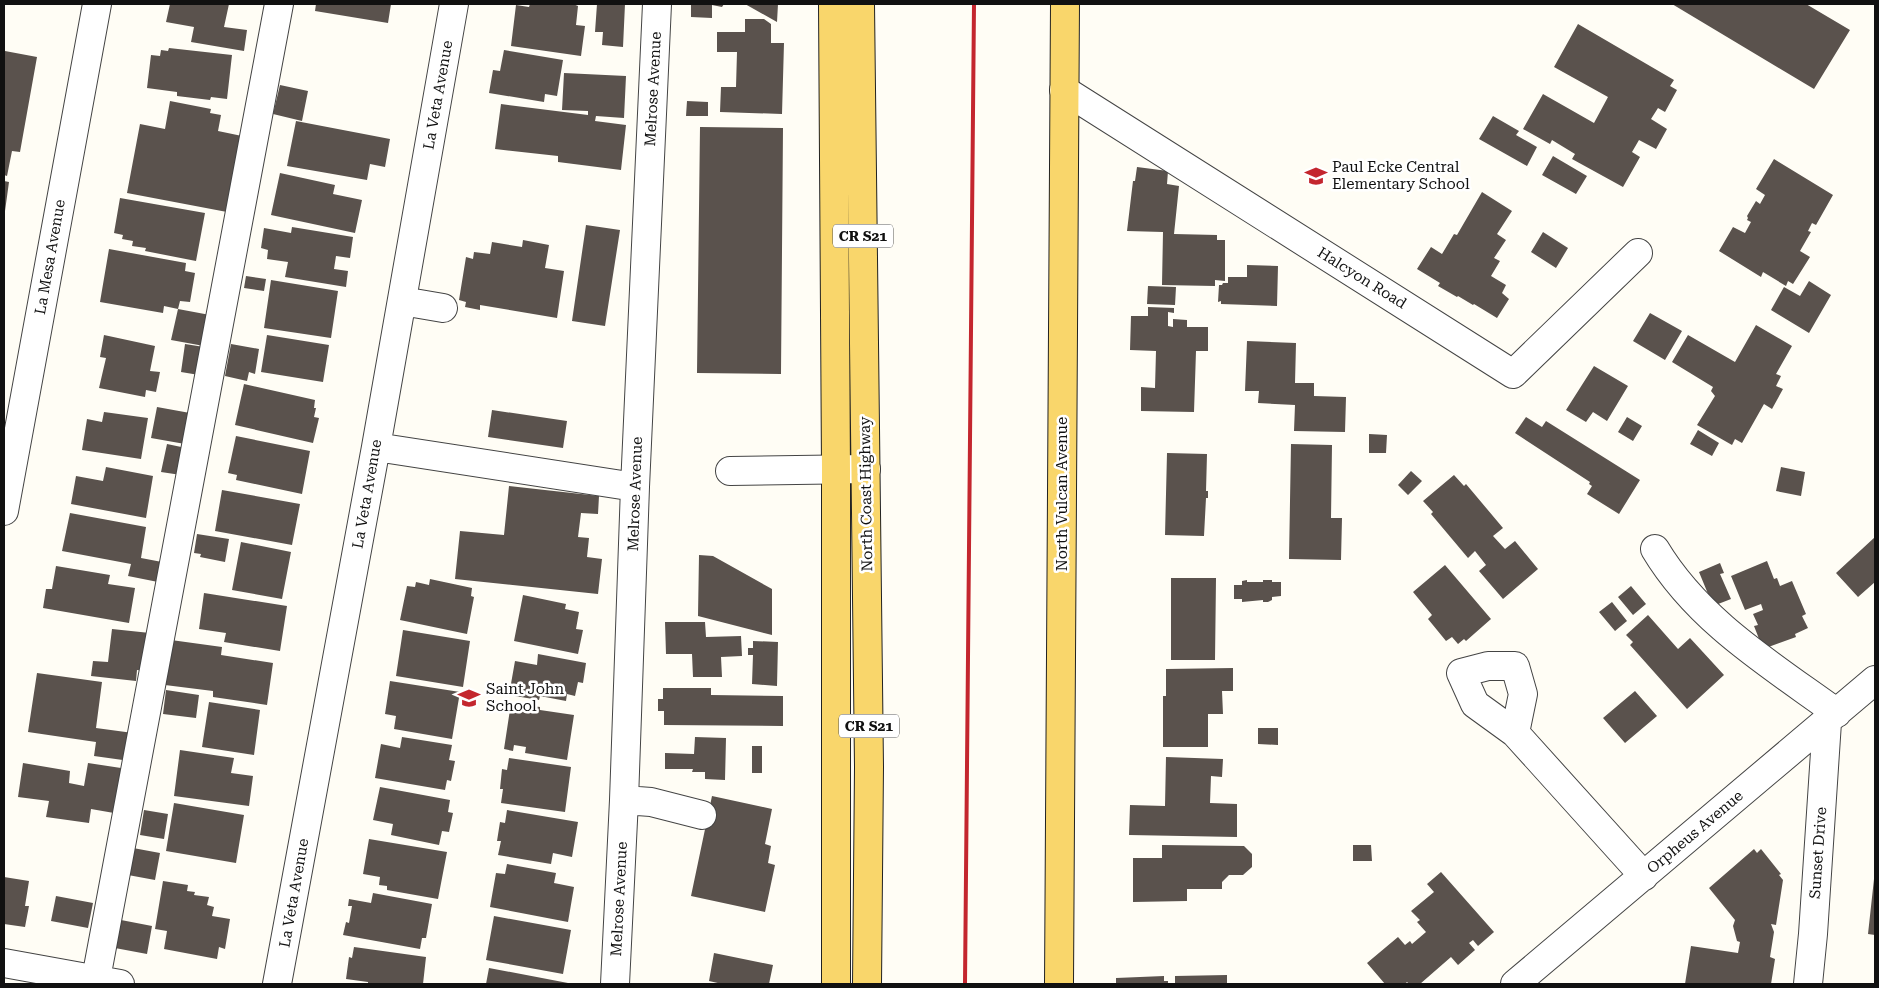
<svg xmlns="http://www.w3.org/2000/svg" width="1879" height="988" viewBox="0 0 1879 988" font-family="'Roboto Serif',serif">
	<rect width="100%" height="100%" fill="#fffdf5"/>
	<path fill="#5a524d" d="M170,4H229L224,27L247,30L244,51L191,42L194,27L166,22Z
		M316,4H391L388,23L315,11Z
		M530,4H573L578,6L576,25L585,26L581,56L511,46L516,5L529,7Z
		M597,4H625L623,47L602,45L603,32H595Z
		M691,4H724L722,7L712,5V18L691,17Z
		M745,4H778L777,22Z
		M1672,4H1806L1850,30L1814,89Z
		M745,19H764L771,24V43H784L782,114L720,112L721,87H736L737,52H717V32H745Z
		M1578,24L1674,80L1670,86L1677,90L1665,112L1658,108L1651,119L1667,129L1656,149L1639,140L1632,152L1640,157L1623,187L1572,159L1575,154L1552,140L1550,144L1523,129L1543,94L1594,123L1608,97L1554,67Z
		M169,48L232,55L227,99L211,97L210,100L177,96V92L147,88L151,55L160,56L161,50L168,51Z
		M504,50L563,60L557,96L545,94L544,102L489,93L493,70L500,71Z
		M5,51L37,57L20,152L12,151L7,176L4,175V60Z
		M564,73L626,76L624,118L596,116L595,121L626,125L621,170L558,162V156L495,149L501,104L588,115V111L562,110Z
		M280,85L308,91L302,121L273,114Z
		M170,101L211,109L210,113L221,115L218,131L242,136L227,212L127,193L140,124L165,129Z
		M687,101L708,102V116H686Z
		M1493,116L1519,131L1516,135L1537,147L1527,166L1479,139Z
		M296,121L390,139L385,167L370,164L367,180L287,166Z
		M700,127L783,128L781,374L697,373Z
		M1553,156L1587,176L1576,194L1542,175Z
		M1774,159L1833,195L1816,225L1812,223L1808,231L1811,232L1800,251L1810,257L1793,284L1788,281L1786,286L1763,272L1761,277L1719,251L1733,227L1745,233L1751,222L1747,220L1748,218L1747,216L1756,201L1760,204L1765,195L1756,189Z
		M1137,167L1168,171L1167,184L1179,186L1174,234L1217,235V240H1225V281L1215,280V286L1162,285L1163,232L1127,231L1133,181H1135Z
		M280,173L335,185L333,194L362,200L355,233L271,215Z
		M4,181L9,182L5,211H4Z
		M1482,192L1512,211L1497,234L1506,240L1494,258L1500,261L1491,276L1506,285L1502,293L1509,299L1497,318L1474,304L1473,305L1458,296L1457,297L1438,286L1440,283L1417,269L1431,247L1442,254L1454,234L1457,235Z
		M120,198L205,213L196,261L145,251L146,248L132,246L133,241L122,239L123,235L114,233Z
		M586,225L620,230L605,326L572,321Z
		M292,227L353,237L350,258L336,256L334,269L348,271L346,287L285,277L288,262L267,259L268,250L261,248L264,228L291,233Z
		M1543,232L1568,248L1556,268L1531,252Z
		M523,240L549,245L545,268L564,271L557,318L480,305V310L465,307L466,302L459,300L466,257L473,259L474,252L490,254L492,242L522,247Z
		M109,249L186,263L185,271L195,273L190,302L180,301L178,309L164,306L163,313L100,302Z
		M1247,265L1278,266L1277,306L1221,304V301L1218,302L1219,285H1222L1223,283H1228V277H1247Z
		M246,276L266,279L264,291L244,288Z
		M271,280L338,291L331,338L264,328Z
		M1809,281L1831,295L1809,333L1771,310L1784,287L1800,296Z
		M1148,286L1176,287L1175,305L1147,304Z
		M1148,307L1174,308V313L1168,312V326L1173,327V319L1187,320V327H1208V351H1196L1194,412L1141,411V387L1155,388L1156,351L1130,350L1131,316H1148Z
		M178,309L210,315L204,346L171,340Z
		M1650,313L1682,331L1665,360L1633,341Z
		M1756,325L1792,346L1776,374L1781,376L1776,386L1783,389L1772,409L1764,404L1742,443L1735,439L1732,445L1697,425L1715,396L1711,391L1713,387L1672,362L1688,335L1735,362Z
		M104,335L155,346L150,371L160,372L156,392L146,390L145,397L99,388L106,358L100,357Z
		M267,335L329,345L323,382L261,372Z
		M1247,341L1296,343L1295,383H1314V396L1346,397L1345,432L1294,431L1295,405L1258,403L1259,391H1245Z
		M185,344L204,347L199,375L181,372Z
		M231,344L259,349L255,374L249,372L247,381L225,376Z
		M1594,366L1628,386L1607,421L1593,412L1586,422L1566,410Z
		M244,384L315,400L314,408H316L314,417L319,418L313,443L235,425Z
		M157,407L190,413L185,444L151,438Z
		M492,410L567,421L563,448L488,437Z
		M104,412L148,418L141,459L82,450L87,419L102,422Z
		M1526,417L1542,427L1546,421L1640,480L1619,514L1587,494L1592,486L1589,484L1590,482L1515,433Z
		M1627,417L1642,426L1633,441L1618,432Z
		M1698,430L1719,443L1712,456L1690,444Z
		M1369,434L1387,435L1386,453H1369Z
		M236,436L310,451L302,494L236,480L237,475L228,473Z
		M167,444L186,448L181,475L161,472Z
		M1291,444L1332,445L1331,518H1342L1341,560L1289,559Z
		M1167,453L1207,454L1206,491H1208V498H1206L1204,536L1165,535Z
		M106,467L153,476L146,518L71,504L76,476L103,481Z
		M1781,467L1805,472L1801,496L1776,491Z
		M1411,471L1422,481L1408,495L1398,485Z
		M1454,475L1464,486L1466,484L1503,528L1493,536L1505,549L1515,541L1538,569L1503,599L1479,571L1486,565L1475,551L1468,558L1431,514L1433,512L1423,501Z
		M509,486L599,496L598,514L581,513L578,537L589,538L587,557L602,559L598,594L455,579L460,531L504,535Z
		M222,490L300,504L292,545L215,531Z
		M70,513L146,527L141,558L162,562L158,582L128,576L131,564L62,551Z
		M197,534L229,539L225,562L200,557L201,554L194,553Z
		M1875,537V582L1858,597L1836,573Z
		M241,542L291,552L282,599L232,590Z
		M699,555L713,556L772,589V635L698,616Z
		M1767,561L1774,579L1777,578L1780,586L1792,581L1806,614L1802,616L1808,628L1795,634L1796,637L1763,649L1754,626L1758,625L1753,614L1763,610L1761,604L1745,610L1731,576Z
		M1720,563L1724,573L1720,574L1731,599L1713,606L1699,572Z
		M1445,565L1491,619L1466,641L1464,639L1458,644L1452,637L1446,641L1428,619L1432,615L1413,592Z
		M56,566L110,575L108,584L135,588L129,623L43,608L46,589H52Z
		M1171,578H1216L1215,660H1171Z
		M430,579L472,588L471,596L474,597L467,634L400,620L407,586L415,587L416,582L429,585Z
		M1247,580V582H1263V580H1272V582H1281V596L1272,597V600L1268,602H1263V600L1242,602V599H1234V585H1242V581Z
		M1631,586L1646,604L1633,615L1618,597Z
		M204,593L287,606L280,651L224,642L226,633L199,629Z
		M523,595L566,604L565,609L579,612L576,629L583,630L578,654L514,641Z
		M1612,602L1627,621L1615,631L1599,612Z
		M1648,615L1678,649L1690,638L1724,675L1687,709L1630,645L1633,642L1626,635Z
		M665,622H705L706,637L741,636L742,656L721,657L722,677H693L692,654H666Z
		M112,629L150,633L146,671L137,670L136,681L91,676L93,661L108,662Z
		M403,630L470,641L463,687L396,676Z
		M171,640L222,647L221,655L273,663L267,705L213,697V691L165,685Z
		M753,641L778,642L777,686L752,684L753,655H748V648H753Z
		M538,654L586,663L583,683L578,682L575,696L567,694L566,701L540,696L539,700L509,695L515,661L537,665Z
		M1233,668V691H1222L1223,714H1208V747H1163V696H1166V669Z
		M37,673L102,682L96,728L133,733L130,761L94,756L96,742L28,732Z
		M390,681L460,692L452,739L394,729L396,716L385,714Z
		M663,688H711V695L783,696V726L664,725V711H658V699H663Z
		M166,690L199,695L196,718L163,714Z
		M1635,691L1657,716L1625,743L1603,718Z
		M209,702L260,710L254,755L202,747Z
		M511,703L540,707V710L574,715L567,760L525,753L526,747L514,745L513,751L504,749Z
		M1258,728H1278V745L1258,744Z
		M402,737L452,745L449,760L455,761L451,781L447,780L445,790L375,778L381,744L400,748Z
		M695,737L726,738L725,780L705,779V772H692L693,769H665V753L694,754Z
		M752,746H762V773H752Z
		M180,750L234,758L231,773L253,776L249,806L174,796Z
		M1166,757L1223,759L1222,777L1211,776L1210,803L1237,804V837L1129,835L1130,805L1165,806Z
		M509,758L571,767L565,812L501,803L503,789H500L502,769L507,770Z
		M23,763L70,771L69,783L84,786L88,763L121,768L114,813L91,809L89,823L46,817L49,801L18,797Z
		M380,787L450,800L448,812L453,813L449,832L442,831L439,845L391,835L393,824L373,820Z
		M712,796L772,809L765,844L771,846L768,863L775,865L765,912L691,896Z
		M174,803L244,815L236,863L166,851Z
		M144,810L168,814L164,839L140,835Z
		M507,810L578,822L572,857L553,853L551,864L498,855L501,841H497L500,822L505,823Z
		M369,839L447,852L438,899L387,890V886L379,885L380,877L363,874Z
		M1162,845L1244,846L1252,854V867L1243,875H1229L1222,882V889H1187V901L1133,902V858H1162Z
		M1353,845H1371L1372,861H1353Z
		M133,848L160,853L155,880L128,875Z
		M1754,849L1757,853L1761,849L1781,874L1779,875L1783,880L1776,925L1771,924L1774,932L1770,957L1775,959L1771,984H1685L1691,946L1738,953L1740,942L1737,941L1733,926L1735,920L1709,888Z
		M507,864L556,873L554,883L574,887L568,922L490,907L496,873L505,874Z
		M1441,872L1494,932L1478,946L1473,940L1469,943L1475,950L1458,965L1451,957L1420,984H1409L1407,982L1405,984H1385L1367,963L1398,937L1405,945L1410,941L1412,944L1426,932L1417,922L1420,920L1411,911L1434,892L1427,884Z
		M4,877L29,881L25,906H29L25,927L4,924Z
		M1874,879H1875V935L1868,934Z
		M163,881L188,885L187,891L195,892L194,895L209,897L207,905L214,907L212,916L230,919L225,949L219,947L217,959L164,949L167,931L155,929Z
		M373,893L432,904L426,938H422L420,949L343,935L346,922L349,923L352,906H348L349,899L371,903Z
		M56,896L93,903L88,928L51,921Z
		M494,916L571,930L563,974L486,960Z
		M121,920L152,926L147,954L115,948Z
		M354,947L426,957L423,984H368V982L346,979L349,957L352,958Z
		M714,953L773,965L769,984H722L709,981Z
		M489,968L568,983V984H486Z
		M1227,975V984H1175V976Z
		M1164,976V981H1168V984H1116V978Z"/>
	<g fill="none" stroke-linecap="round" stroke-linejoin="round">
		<g stroke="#444" stroke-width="30">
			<path id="minor" d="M1064,90L1513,374L1638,253
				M402,301L443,308
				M376,447L635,487
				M730,471L866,469
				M4,511L97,4
				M1655,549C1698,621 1771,665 1837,713
				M1515,733L1523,694L1515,666H1488L1461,673L1475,704L1515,733L1644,876
				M624,800L651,802L702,815
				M4,963L120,984
				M95,984L279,4
				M277,984L376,447L454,4
				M615,984L624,800L635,487L657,4
				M1515,984L1875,680
				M1808,984L1813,934L1827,722"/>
		</g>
		<g stroke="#222" stroke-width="30">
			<path id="major" d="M833,4L836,469V984
				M860,4L869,767L867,984
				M1059,984L1065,4"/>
		</g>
		<use href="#minor" stroke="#fff" stroke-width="28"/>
		<use href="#major" stroke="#f9d66b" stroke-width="28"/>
		<path stroke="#c4262e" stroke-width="4" d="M965,984L974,4"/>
	</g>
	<defs>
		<g id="school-bare" transform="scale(1.725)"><path d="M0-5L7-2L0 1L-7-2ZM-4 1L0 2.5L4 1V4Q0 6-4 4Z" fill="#c4262e" stroke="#fff" stroke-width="2.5" paint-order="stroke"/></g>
	</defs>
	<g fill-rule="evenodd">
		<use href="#school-bare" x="1316" y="176"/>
		<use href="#school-bare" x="469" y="698"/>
	</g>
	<g text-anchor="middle" stroke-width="5" stroke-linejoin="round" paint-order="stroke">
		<g fill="#fff" stroke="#585858" stroke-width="1">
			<rect x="833" y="224.5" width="60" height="23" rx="4"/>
			<rect x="839" y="714.5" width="60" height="23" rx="4"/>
		</g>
		<g font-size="14" font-weight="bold" fill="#111">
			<text x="863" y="241">CR S21</text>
			<text x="869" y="731">CR S21</text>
		</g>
		<g font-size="15" fill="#111" stroke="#fff">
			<text transform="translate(653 89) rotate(-87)" y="5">Melrose Avenue</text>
			<text transform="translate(438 95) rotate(-80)" y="5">La Veta Avenue</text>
			<text transform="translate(50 257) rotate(-80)" y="5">La Mesa Avenue</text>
			<text transform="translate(1362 278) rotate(32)" y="5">Halcyon Road</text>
			<text transform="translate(367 494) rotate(-80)" y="5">La Veta Avenue</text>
			<text transform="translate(635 494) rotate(-88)" y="5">Melrose Avenue</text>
			<text transform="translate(866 494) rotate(-91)" y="5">North Coast Highway</text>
			<text transform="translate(1062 494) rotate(-90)" y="5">North Vulcan Avenue</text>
			<text transform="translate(1695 832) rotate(-40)" y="5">Orpheus Avenue</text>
			<text transform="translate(1818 853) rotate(-86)" y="5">Sunset Drive</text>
			<text transform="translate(294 893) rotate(-80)" y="5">La Veta Avenue</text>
			<text transform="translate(619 899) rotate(-87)" y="5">Melrose Avenue</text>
		</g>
		<g font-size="15" fill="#111" stroke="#fff" text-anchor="start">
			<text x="1332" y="172">Paul Ecke Central<tspan x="1332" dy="17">Elementary School</tspan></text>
			<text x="486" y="694">Saint John<tspan x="486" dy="17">School</tspan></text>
		</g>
	</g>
	<rect width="1879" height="988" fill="none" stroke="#111111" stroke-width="10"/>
</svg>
